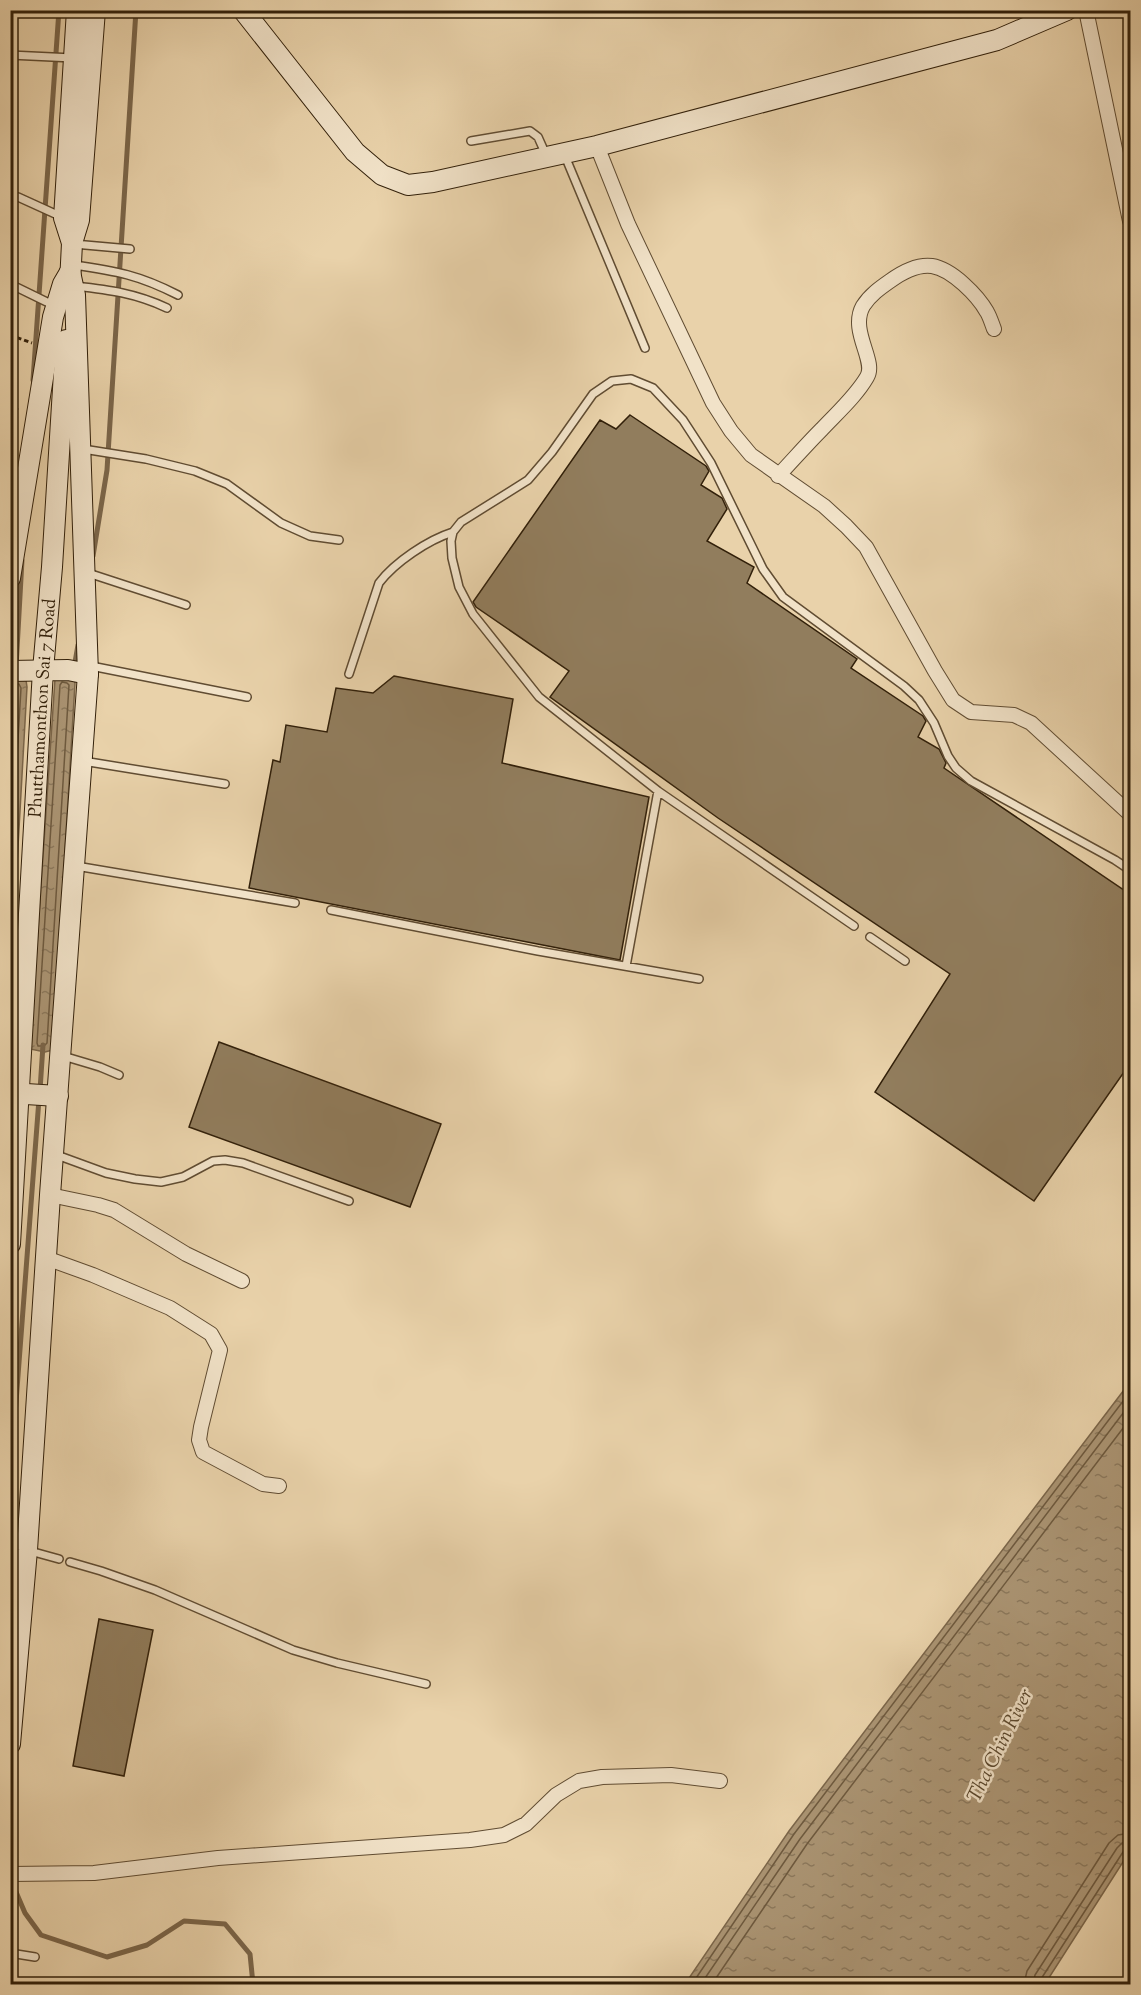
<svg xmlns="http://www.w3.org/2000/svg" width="1141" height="1995" viewBox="0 0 1141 1995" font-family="'Sorts Mill Goudy',serif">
	<defs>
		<pattern id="water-ripples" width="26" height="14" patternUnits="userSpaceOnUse" patternTransform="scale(1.5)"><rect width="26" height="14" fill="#ab9574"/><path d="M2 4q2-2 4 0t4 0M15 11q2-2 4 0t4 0" fill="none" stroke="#8c795d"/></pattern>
	</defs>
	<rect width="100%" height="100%" fill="#e9d2aa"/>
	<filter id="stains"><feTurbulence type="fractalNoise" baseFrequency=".00333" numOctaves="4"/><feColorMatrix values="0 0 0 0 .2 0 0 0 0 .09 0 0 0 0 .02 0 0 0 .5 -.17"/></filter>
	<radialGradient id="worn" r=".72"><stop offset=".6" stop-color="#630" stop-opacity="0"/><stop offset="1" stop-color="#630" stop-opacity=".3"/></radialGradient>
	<path fill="url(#water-ripples)" stroke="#7b664a" stroke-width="1.5" d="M55,679H74L75,683L53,1050L45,1052L30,1049Z
		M10,680H26L27,687L11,970Z
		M1130,1382V1851L1045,1984H685L789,1831Z"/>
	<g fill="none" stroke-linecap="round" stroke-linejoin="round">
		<path stroke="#6e5a3f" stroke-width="1.5" d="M62,682L67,683L69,685L47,1043L44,1046H38L37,1043L60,685Z
			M10,684H19L21,688L10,876
			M692,1984L794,1834L1130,1392
			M701,1984L800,1839L1130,1404
			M712,1984L807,1844L1130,1419
			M1024,1984L1027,1971L1109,1843L1118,1835L1130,1833
			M1033,1984L1035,1975L1117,1848L1122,1843L1130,1842
			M1040,1984L1041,1979L1123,1852L1130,1849"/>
		<path stroke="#7b664a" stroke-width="5" d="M33,380L59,10
			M93,556L107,470L136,10
			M16,667L22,560
			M74,668L78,645
			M40,1090L43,1045
			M10,1481L39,1099
			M16,1892L25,1913L41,1935L107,1957L147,1945L184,1921L225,1924L250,1954L253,1984"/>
	</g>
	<path fill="#917d5d" stroke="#32200a" stroke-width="1.5" d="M630,415L706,466L709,471L701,485L722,498L727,509L707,541L754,567L747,583L857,659L851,668L923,716L926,721L918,737L939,749L946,763L944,768L1131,895V1062L1034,1201L875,1092L950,974L718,818L550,697L569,671L476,607L473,602L600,420L616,429Z
		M394,676L513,699L502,763L649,797L620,960L249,888L273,760L280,762L286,725L327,732L336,688L373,693Z
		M219,1042L441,1124L410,1207L189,1127Z
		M99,1619L153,1630L124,1776L73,1766Z"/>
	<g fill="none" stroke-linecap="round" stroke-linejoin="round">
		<g stroke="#604c32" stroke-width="10">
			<path id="lane" d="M10,55L73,58
				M471,141L530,131L538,137L546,155
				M565,156L645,348
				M18,197L62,217
				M74,244L130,249
				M74,265C116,271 139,275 178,295
				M10,284L53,305
				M75,286C109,290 135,293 167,308
				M83,449L146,459L195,471L227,484L281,523L310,536L339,540
				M88,573L186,605
				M91,666L247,697
				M349,674L379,583C395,562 428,540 453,532
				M83,761L225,784
				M658,791L539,697L473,614L459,587L452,558L451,541L453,532L461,522L528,480L552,452L593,394L612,381L631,379L653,388L683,420L711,463L763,569L783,597L904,686L919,700L934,723L948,756L956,768L971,781L1115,860L1130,870
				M76,866L295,903
				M331,910L538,951L699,979
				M870,937L905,961
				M626,966L658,791L854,926
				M63,1056L100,1067L119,1075
				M54,1154L106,1173L135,1179L161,1182L183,1177L213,1161L225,1160L243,1163L349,1201
				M30,1551L59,1559
				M70,1562L101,1571L155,1590L293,1650L337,1663L426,1684
				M10,1953L35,1957"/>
		</g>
		<g stroke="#604c32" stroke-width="16">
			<path id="street" d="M1086,10L1130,221
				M597,146L628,224L713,403L731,431L751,455L824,506L846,526L866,547L935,671L953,700L971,712L1014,715L1031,723L1130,814
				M778,476C793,460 807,444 822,429C838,412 856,396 867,377C877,361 849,331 863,306C870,295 880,288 890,281C901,273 917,264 932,266C952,269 978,296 987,312C990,317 992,324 994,329
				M50,1195L98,1205L114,1210L186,1254L242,1281
				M46,1258L93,1275L170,1308L211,1334L220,1350L201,1427L199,1440L203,1452L263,1484L279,1486
				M10,1874L94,1873L218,1858L470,1840L504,1835L526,1824L556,1795L579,1781L602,1777L671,1775L720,1781"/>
		</g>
		<g stroke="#32200a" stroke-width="22">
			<g id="secondary">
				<path d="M243,10L355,152L382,175L408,185L433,182L597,146L997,40L1067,10"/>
				<path d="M72,243L64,218L77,10"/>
				<path d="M70,283L72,243L79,220L95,10"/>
				<path d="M10,578L53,317L63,284L70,272"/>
				<path d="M10,671L68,670L88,674"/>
				<path d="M10,1093L58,1096"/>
				<path id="s1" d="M10,1244L43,670L52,567L66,340"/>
				<path d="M10,1744L27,1550L50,1195L88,674L75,295L70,272"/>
			</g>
		</g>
		<path stroke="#32200a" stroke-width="3" stroke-dasharray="4.5 3" stroke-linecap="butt" d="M10,335L32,343
			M10,406L18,410"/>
		<use href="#lane" stroke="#f1e2c8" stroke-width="7"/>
		<use href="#street" stroke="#f1e2c8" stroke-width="14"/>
		<use href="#secondary" stroke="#f1e2c8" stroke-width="20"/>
	</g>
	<g text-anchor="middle" stroke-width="5" stroke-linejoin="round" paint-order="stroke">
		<g font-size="18" fill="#32200a" stroke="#f1e2c8">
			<text dy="6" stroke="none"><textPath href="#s1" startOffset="537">Phutthamonthon Sai 7 Road</textPath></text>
		</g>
		<g font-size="20" font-style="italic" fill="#5c492f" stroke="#f1e2c8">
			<text transform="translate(999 1745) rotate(-64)" y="7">Tha Chin River</text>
		</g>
	</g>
	<rect width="1141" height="1995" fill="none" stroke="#e9d2aa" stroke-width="36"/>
	<rect x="12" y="12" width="1117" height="1971" fill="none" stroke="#32200a" stroke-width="3"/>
	<rect x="18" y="18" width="1105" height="1959" fill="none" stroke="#32200a" stroke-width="1.5"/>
	<rect width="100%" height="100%" filter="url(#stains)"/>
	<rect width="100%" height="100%" fill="url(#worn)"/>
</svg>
